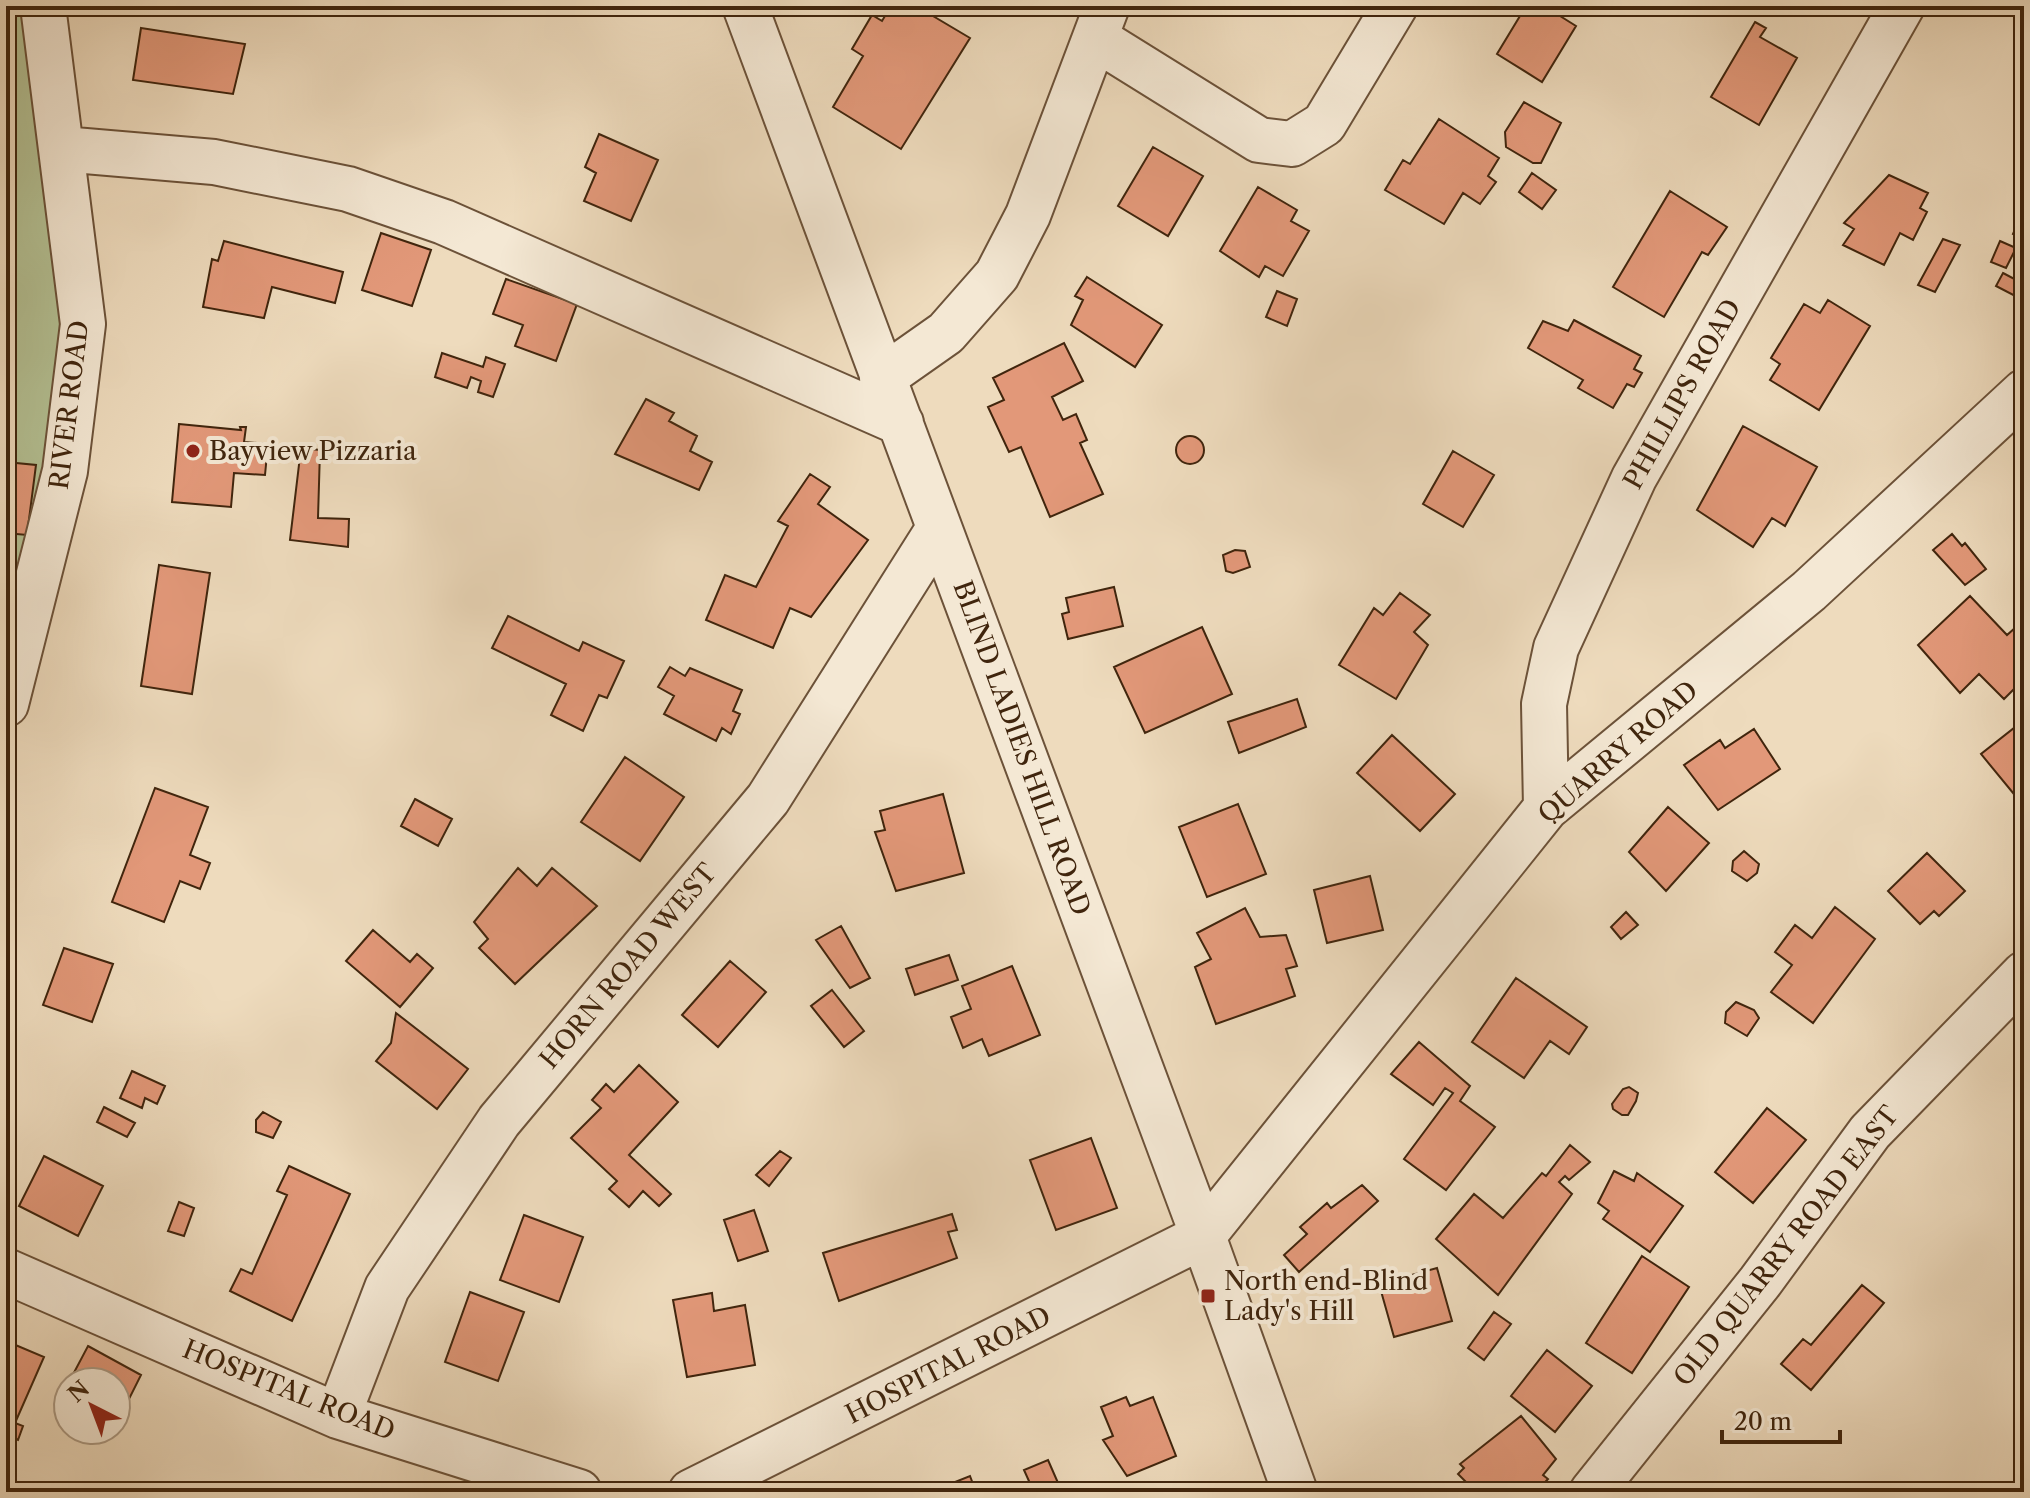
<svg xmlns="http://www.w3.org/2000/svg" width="2030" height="1498" viewBox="0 0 2030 1498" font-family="'Libre Caslon Text',serif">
	<rect width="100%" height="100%" fill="#eedbbd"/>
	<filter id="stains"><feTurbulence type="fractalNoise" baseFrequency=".0025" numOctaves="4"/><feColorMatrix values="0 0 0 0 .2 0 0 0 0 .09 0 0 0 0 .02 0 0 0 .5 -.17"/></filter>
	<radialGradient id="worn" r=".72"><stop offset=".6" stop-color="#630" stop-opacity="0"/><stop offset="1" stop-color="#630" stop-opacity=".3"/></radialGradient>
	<path fill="#b4c194" stroke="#7a7350" stroke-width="2" d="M6,6H43L83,324L6,704Z"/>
	<path fill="#e29879" stroke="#40250d" stroke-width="2" d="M891,6H916L970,38L901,149L833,107L863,56L852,49L872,15L882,21Z
		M1526,6H1544L1576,26L1542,82L1497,54Z
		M1755,22L1766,28L1760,37L1797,58L1759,125L1711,97Z
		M141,28L245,44L233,94L133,80Z
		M1524,102L1561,123L1541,163H1533L1506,147L1505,132Z
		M1439,119L1499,158L1488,176L1496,182L1480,204L1463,193L1444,224L1385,190L1403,160L1410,164Z
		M599,134L658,160L631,221L584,201L596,173L585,167Z
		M1153,147L1203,176L1168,236L1118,206Z
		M1532,173L1556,190L1542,209L1519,192Z
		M1889,175L1928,193L1920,208L1927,212L1913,240L1900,233L1884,265L1843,245L1854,229L1844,223Z
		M1258,187L1297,210L1291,221L1309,231L1283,276L1265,266L1259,277L1220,251Z
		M1670,191L1727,227L1708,255L1702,252L1664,317L1613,287Z
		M2024,209V239L2013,234Z
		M381,233L431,250L412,306L362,290Z
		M1943,239L1960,245L1935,292L1918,285Z
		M224,241L343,272L335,303L272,287L264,318L203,307L212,259L218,261Z
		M2000,241L2016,248L2006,268L1991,262Z
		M2003,273L2024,284L2021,299L1996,286Z
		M1087,277L1162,325L1135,367L1071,325L1083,300L1075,296Z
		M506,279L577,304L556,361L515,346L523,325L493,314Z
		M1277,291L1297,299L1287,326L1266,317Z
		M1828,300L1870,326L1819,410L1770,380L1780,364L1771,358L1804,304L1820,313Z
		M1574,320L1641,356L1634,369L1642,373L1634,387L1627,384L1613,408L1578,388L1583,380L1528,348L1543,321L1568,331Z
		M1064,343L1083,381L1052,397L1063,420L1076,414L1087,440L1080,443L1103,494L1050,517L1021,447L1009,452L988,407L1004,400L993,378Z
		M442,353L483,367L486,357L505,364L493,397L478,392L481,381L471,377L467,388L435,377Z
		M646,399L674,413L669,421L697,436L690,451L712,462L699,490L615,454Z
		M179,424L241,430L240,427H246L244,442L268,444L265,475L234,473L231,507L172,502Z
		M1743,426L1817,467L1785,526L1772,518L1753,547L1697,510Z
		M1176 450a14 14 0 1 1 28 0a14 14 0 1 1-28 0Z
		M301,448L320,450L318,518L349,519L348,547L290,540Z
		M1453,451L1494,475L1463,527L1423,504Z
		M6,462L36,465L27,535L6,533Z
		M810,474L830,487L818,504L868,540L811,617L790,608L773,648L706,620L725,575L756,587L788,526L778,521Z
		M1952,534L1962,546L1965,543L1986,569L1965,585L1933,550Z
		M1235,550L1245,551L1250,567L1233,573L1226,571L1223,555Z
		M159,565L210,573L192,694L141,686Z
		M1114,587L1123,626L1068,639L1062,614L1069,612L1066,598Z
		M1400,593L1430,615L1414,632L1428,645L1396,699L1339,665L1374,608L1383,615Z
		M1970,596L2007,635L2024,620V642L2019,647L2024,652V679L2004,699L1979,674L1960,693L1918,645Z
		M508,616L579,651L583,642L624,661L607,698L599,695L583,731L551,715L566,684L492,648Z
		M1202,627L1232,694L1145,733L1114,667Z
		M670,667L685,676L690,668L742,690L733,711L740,714L731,734L722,728L716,741L664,714L674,696L658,687Z
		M1297,699L1306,727L1239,753L1228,722Z
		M2014,728L2024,740V794L2018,799L1981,754Z
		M1754,729L1780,769L1718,810L1684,765L1720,740L1725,748Z
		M1392,735L1455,794L1420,831L1357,773Z
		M625,757L684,797L640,861L581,822Z
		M155,788L208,807L190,855L210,863L200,889L180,881L164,922L112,902Z
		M943,794L964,873L896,891L875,832L885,830L880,811Z
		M415,799L452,819L438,846L401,826Z
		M1238,804L1266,874L1207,897L1179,827Z
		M1668,807L1709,843L1666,891L1629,852Z
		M1744,851L1759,864L1757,873L1747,881L1732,871L1733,861Z
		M1927,853L1965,891L1939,916L1934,911L1920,924L1888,891Z
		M518,868L537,886L552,868L597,906L515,984L479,948L488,939L474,922Z
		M1370,876L1383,930L1327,943L1314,890Z
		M1835,907L1875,939L1813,1023L1771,992L1792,965L1775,952L1795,925L1812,938Z
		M1245,908L1260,937L1286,935L1297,966L1286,969L1295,996L1216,1024L1195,967L1211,959L1197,933Z
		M1626,912L1638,925L1621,939L1611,927Z
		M841,926L870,978L850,988L816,940Z
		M373,930L410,962L417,954L433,968L400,1007L346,961Z
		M64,948L113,964L92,1022L43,1005Z
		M949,955L958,980L915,995L906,969Z
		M730,961L766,992L718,1047L682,1015Z
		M1012,966L1040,1035L989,1056L982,1039L963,1048L951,1017L971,1009L962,986Z
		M1516,978L1587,1027L1569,1054L1550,1041L1524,1078L1472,1042Z
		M832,990L864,1031L844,1047L811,1006Z
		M1736,1002L1754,1010L1759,1018L1747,1036L1725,1023L1726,1012Z
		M396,1013L468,1069L437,1109L376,1061L391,1043Z
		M1419,1042L1470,1086L1460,1101L1495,1127L1446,1190L1404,1159L1453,1093L1445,1088L1433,1105L1391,1074Z
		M639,1065L678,1102L629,1155L671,1194L659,1206L643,1191L629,1207L609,1189L617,1181L571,1138L601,1108L592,1100L606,1084L614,1092Z
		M132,1071L165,1086L157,1104L145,1098L142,1108L120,1098Z
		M1629,1087L1638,1093L1636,1101L1628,1115H1622L1613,1109L1612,1104L1623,1089Z
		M104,1107L135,1123L127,1137L97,1122Z
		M1767,1108L1806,1140L1753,1203L1715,1172Z
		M263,1112L281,1122L273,1138L256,1132V1120Z
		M1091,1138L1117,1208L1056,1230L1030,1160Z
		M1570,1145L1590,1162L1569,1180L1565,1176L1559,1182L1572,1194L1498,1295L1436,1239L1474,1194L1503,1218L1542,1173L1546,1176Z
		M780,1151L791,1158L769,1186L756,1175Z
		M44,1156L103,1186L78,1236L19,1206Z
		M289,1166L350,1194L292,1321L230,1291L241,1269L252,1274L287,1195L277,1191Z
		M1614,1171L1634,1181L1637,1173L1683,1206L1650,1252L1603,1219L1609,1211L1598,1203Z
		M1362,1185L1378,1201L1299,1272L1284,1255L1307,1234L1300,1227L1327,1203L1331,1208Z
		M179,1202L194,1208L184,1236L168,1231Z
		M754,1210L768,1251L738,1261L724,1220Z
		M952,1214L957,1230L948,1232L957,1258L839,1301L823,1253Z
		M524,1215L583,1237L559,1302L500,1280Z
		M1642,1256L1689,1287L1632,1373L1586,1343Z
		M1437,1268L1452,1321L1394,1337L1379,1284Z
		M1862,1285L1884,1303L1811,1390L1781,1364L1803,1339L1811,1345Z
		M470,1292L524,1312L498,1381L445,1362Z
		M712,1293L714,1311L745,1305L755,1365L687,1377L673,1300Z
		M1494,1312L1511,1324L1484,1360L1468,1348Z
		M6,1341L44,1357L15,1423L23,1426L18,1440L6,1435Z
		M88,1346L141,1375L122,1413L116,1410V1382H69Z
		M1547,1350L1592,1386L1555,1432L1511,1396Z
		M1126,1397L1130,1406L1153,1397L1176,1456L1127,1476L1103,1440L1113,1436L1101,1407Z
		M1521,1416L1556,1459L1543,1475L1548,1479L1536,1492H1476L1458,1474L1464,1468L1460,1464Z
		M1048,1460L1062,1492H1028L1033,1490L1024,1470Z
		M970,1476L976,1492H930Z"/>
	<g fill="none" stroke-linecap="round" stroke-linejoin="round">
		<g stroke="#6c5239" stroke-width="48">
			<path id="minor" d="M745,6L1203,1236L1295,1492
				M1095,38L1259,140L1292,144L1324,124L1395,6
				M62,149L214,162L348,189L444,222L901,423
				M882,378L946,333L997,275L1028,215L1107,6
				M6,704L65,471L83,324L43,6
				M1546,808L1544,704L1556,648L1634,478L1902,6
				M6,1271L338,1416L579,1492
				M338,1416L387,1288L499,1121L768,799L939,528
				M691,1492L1203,1236L1546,808L1809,591L2024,392
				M1592,1492L1760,1282L1870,1132L2024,974"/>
		</g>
		<use href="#minor" stroke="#f4e8d4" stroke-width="44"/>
	</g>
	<g fill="#8f2418" stroke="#f4e8d4" stroke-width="3">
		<circle cx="193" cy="451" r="8"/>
		<rect x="1200" y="1288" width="16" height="16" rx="4"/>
	</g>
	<g text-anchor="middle" stroke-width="8" stroke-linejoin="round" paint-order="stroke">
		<g font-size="26" fill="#40250d" stroke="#f4e8d4">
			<text transform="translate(1682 394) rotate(-61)" y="9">PHILLIPS ROAD</text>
			<text transform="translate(69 405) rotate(-83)" y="9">RIVER ROAD</text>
			<text transform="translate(1022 748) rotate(70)" y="9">BLIND LADIES HILL ROAD</text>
			<text transform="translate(1618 752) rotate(-41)" y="9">QUARRY ROAD</text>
			<text transform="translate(628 966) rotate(-50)" y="9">HORN ROAD WEST</text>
			<text transform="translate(1786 1246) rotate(-52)" y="9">OLD QUARRY ROAD EAST</text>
			<text transform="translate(948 1365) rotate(-27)" y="9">HOSPITAL ROAD</text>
			<text transform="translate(289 1390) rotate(22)" y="9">HOSPITAL ROAD</text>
		</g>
		<g font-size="26" fill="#40250d" stroke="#f4e8d4" text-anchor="start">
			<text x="209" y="460">Bayview Pizzaria</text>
			<text x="1224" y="1290">North end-Blind<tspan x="1224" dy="30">Lady's Hill</tspan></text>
		</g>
	</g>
	<rect width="2030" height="1498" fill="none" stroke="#eedbbd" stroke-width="32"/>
	<rect x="8" y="8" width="2014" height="1482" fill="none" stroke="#40250d" stroke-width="4"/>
	<rect x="16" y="16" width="1998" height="1466" fill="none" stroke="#40250d" stroke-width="2"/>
	<g transform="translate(92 1406) rotate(318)"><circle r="38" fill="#f4e8d4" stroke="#ac9a84" stroke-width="2"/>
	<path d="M0-6L14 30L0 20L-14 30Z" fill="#8f2418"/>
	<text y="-12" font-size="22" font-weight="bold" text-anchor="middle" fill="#40250d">N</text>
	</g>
	<path d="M1722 1430v12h118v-12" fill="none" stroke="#40250d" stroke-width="4"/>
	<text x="1734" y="1430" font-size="24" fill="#40250d" stroke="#f4e8d4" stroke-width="6" paint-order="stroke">20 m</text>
	<rect width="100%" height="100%" filter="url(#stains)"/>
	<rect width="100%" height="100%" fill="url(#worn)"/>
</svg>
